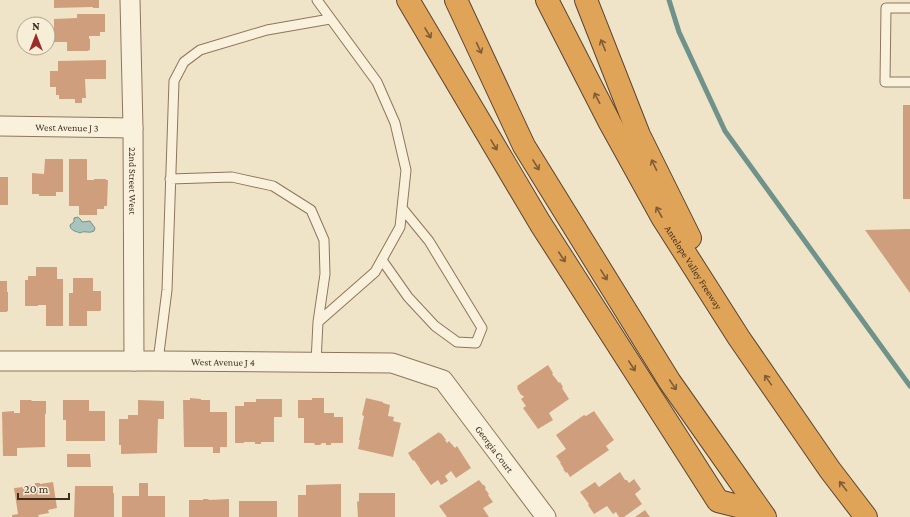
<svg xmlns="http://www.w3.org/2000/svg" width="910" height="517" viewBox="0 0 910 517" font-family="'Crimson Pro',serif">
	<rect width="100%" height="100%" fill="#f0e4c8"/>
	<path fill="#a9c4bc" stroke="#6f938a" d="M78,217L81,220L82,222L90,221L95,228L94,231C88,234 85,230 80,233C76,231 70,231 70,225L74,222V218Z"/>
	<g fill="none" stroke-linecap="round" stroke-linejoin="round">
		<path stroke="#6f938a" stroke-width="5" d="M669,0L679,32L725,131L910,386"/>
	</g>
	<path fill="#cf9f7d" d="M54,0H99V8H93V7L54,8Z
		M77,14H105V32H100V36H89V39H90V50H88L89,51H67V42H54V19L77,18Z
		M106,60V79H85L86,98H82V103H75V99H59V95H56V87H50V71H58V61Z
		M903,105H910V199H903Z
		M45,159H63V192H56V196H39V194H32V173L44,174Z
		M69,159H87V180H94V179H106V180H108L107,206H104V209H97V215H79V206H69Z
		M0,177H8V205H0Z
		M910,229V293L865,230Z
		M36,267H57V279H63V326H46V305H38V306H25V280H28V276H36Z
		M73,278H93V291H101V310L100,311H87V326H69V293H73Z
		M0,281H7V292H8V311H7V312H0Z
		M548,365L553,373L552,374L559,383L560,382L563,387L562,388L569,399L549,413L553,420L538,429L523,408L526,406L521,399L524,397L522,395H521L517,388H518L517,386Z
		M190,398L201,399V400H210V412H227V447H220V453H213V447H184L183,400H190Z
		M312,398H324V413H334V417H343V443H331V445H326V443H322L320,445H315L314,443H304V418H298V400H312Z
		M366,398L383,402V403L390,405L388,416L394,417L393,421L401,423L393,457L358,449L360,440H359L364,416L362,415Z
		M256,399H282V417H274V442H261V444H255V442H244V443H235V406H244V402H256Z
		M20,400H31L32,401H46V414H45V447L17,448V456H3L2,412L14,411V413H20Z
		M63,400H89V411H105V441H66V420H63Z
		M138,400L164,401V419H158L157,453L121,454V445H119V419H128V415H138Z
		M594,411L614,440L606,446L609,450L570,477L567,472L566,473L563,469H564L560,463H561L556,456L566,449L556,435L584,415L586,416Z
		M439,432L440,434L441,433L446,440H445L447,443L449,441L455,448L457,446L471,468L456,478L451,471L445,476L448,481L441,485L438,480L431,485L420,470V469L414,460L413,461L408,453Z
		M67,454H90L91,467H67Z
		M620,472L625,480H627L629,483L634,479L641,489L635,494L642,504L624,517H619L616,512L613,514L607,506L594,514L588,505L589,504L580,492L595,482L599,487Z
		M479,480L483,485H484L486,488L485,489L489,494L488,495L493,502L483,508L489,517H447L439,506Z
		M53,482L57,508L48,510L49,513L38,515L39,517H12V515L18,514L14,488L23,487L25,485H35V483H40V484Z
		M139,483H148V496H165V517H122V496H139Z
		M341,484V517H298V495H306V485Z
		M75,486H113V493H114V517H74Z
		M359,493H395V517H358L357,502L359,501Z
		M203,499H208L209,500L229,499V517H189V500H203Z
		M239,501H277V517H239Z
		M645,510L650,517H635Z"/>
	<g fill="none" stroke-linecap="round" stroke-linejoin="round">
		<g stroke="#8d765c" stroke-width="11">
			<path id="lane" d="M910,8H886L885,82H910
				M170,179L232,177L273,186L311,210L324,240L325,274L318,322
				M382,260L408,297L435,326L457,342L476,343L482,328L429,241L402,208
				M158,361L167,290L174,81L184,62L200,50L267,30L330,19
				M316,362L318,322L375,272L400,227L406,170L395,123L377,82L317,0"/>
		</g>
		<g stroke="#8d765c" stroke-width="21">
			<g id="street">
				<path id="s1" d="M130,0L133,128L134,361"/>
				<path id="s2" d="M0,126L133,128"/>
				<path id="s3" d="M0,361H158L392,363L443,380L546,517"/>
			</g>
		</g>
		<g stroke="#5b4430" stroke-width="24">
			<g id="highway">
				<path d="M408,0L540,223L718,501L761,512"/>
				<path d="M456,0L524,146L670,382L765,517"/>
				<path id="s4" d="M547,0L610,123L662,217L739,338L830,470L866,517"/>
				<path d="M586,0L639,135L690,238"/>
			</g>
		</g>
		<use href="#lane" stroke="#faf1dc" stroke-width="9"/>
		<use href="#street" stroke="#faf1dc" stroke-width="19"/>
		<use href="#highway" stroke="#e0a458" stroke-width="22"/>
	</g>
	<defs><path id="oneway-shaft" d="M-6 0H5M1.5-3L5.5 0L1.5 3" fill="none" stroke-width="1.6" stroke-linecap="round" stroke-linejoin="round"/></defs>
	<g stroke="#7e5d36">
		<use href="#oneway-shaft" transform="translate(428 33) rotate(59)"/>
		<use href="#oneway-shaft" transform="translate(603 45) rotate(-112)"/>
		<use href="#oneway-shaft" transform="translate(479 48) rotate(65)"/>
		<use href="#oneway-shaft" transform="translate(597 98) rotate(-117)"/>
		<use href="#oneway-shaft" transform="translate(494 145) rotate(59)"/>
		<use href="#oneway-shaft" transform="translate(536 165) rotate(58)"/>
		<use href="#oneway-shaft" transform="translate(654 165) rotate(-116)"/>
		<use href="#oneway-shaft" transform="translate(659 212) rotate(-119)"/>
		<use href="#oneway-shaft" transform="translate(562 257) rotate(57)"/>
		<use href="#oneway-shaft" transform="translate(604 275) rotate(58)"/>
		<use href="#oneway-shaft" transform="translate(632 366) rotate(57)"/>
		<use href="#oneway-shaft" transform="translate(768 380) rotate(-125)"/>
		<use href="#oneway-shaft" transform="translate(673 385) rotate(56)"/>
		<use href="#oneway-shaft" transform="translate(843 486) rotate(-128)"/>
	</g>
	<g text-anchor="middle" stroke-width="3" stroke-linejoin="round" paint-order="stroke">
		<g font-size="10" fill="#3d2e20" stroke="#f7eed8">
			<text dy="4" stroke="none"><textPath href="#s2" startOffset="67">West Avenue J 3</textPath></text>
			<text dy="4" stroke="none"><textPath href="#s1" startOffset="181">22nd Street West</textPath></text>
			<text dy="4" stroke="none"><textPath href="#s4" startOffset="305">Antelope Valley Freeway</textPath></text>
			<text dy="4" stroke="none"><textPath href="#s3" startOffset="223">West Avenue J 4</textPath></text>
			<text dy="4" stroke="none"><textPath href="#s3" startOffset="532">Georgia Court</textPath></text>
		</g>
	</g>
	<g transform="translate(36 36)"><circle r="19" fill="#f7eed8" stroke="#ada18e"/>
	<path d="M0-3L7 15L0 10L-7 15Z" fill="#9e2a2b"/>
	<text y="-6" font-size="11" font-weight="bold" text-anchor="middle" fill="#3d2e20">N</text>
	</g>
	<path d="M18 493v6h51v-6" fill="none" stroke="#3d2e20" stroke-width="2"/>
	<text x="24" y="493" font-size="12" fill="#3d2e20" stroke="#f7eed8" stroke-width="3" paint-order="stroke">20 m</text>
</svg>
